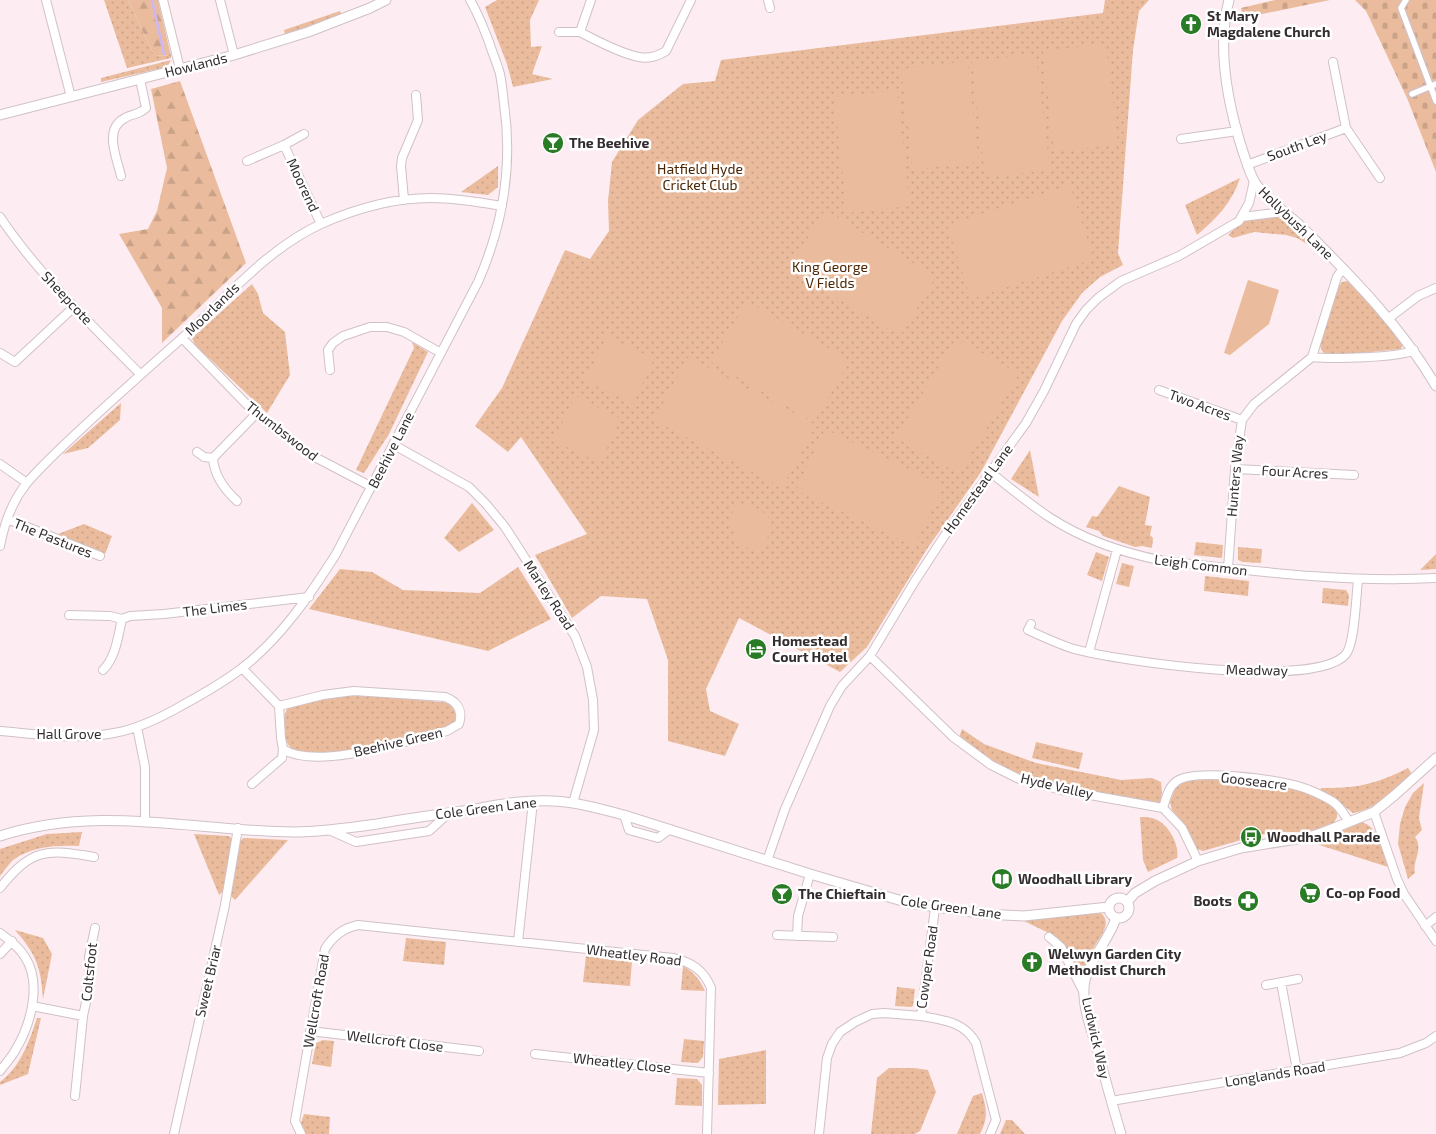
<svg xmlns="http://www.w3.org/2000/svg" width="1436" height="1134" viewBox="0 0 1436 1134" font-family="'Exo 2',sans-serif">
	<defs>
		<pattern id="grass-dots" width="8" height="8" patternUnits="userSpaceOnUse" patternTransform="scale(1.25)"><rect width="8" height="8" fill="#eabc9d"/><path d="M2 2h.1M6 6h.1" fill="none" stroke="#c9a288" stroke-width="1.8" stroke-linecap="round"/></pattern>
		<pattern id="forest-firs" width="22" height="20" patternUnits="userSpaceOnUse" patternTransform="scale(1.25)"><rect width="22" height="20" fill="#eabc9d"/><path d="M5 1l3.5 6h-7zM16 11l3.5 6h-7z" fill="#c9a288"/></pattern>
		<pattern id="cemetery-stones" width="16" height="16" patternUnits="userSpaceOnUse" patternTransform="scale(1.25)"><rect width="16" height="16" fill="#eabc9d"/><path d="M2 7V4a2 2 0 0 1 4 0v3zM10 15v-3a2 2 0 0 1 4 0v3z" fill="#c9a288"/></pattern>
	</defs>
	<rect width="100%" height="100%" fill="#fdedf2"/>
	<path fill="url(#grass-dots)" d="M104,0H128L154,55L171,56V58L127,68Z
		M497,0H539L530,20L531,47L542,46L532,74L553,79L513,87L507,64L485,7Z
		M1105,0H1149L1139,11L1133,50L1118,253L1123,265L1100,277L1082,293L1062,321L981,472L927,549L867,647L840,672L739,618L706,689L710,711L739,724L725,756L668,741V660L647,599L601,596L572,618L535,555L587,534L521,437L508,452L475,426L502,388L565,250L590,259L609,231L608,201L612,162L638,120L683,84L715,81L721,60L1103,13Z
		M340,11L342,15L285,35L284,30Z
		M171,60L167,67L101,82V78Z
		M498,166V187L488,195L461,192Z
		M1240,178C1232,203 1216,219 1197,235L1185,205Z
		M1269,214L1289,222L1315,249L1297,238L1286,235L1254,232L1233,238L1228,235L1247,217Z
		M1347,281L1351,284L1402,341L1403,345L1401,349L1329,356C1323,353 1320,350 1320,343L1338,287L1342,282Z
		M252,284L258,294L263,313L285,332L290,375L267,413L195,345L192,338Z
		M412,342L428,352L389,434L364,473L356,470L414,348Z
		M121,403L120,420L88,448L63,454Z
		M1030,450L1039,497L1011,479Z
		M1119,486L1150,497L1145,525L1152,526L1150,535L1153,538L1152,548L1142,546L1135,547L1103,536L1099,531L1086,527L1092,516L1097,517Z
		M472,503L494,530L459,552L444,538Z
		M84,524L112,536L105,554L58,534Z
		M1196,542L1223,545L1222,558L1194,555Z
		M1238,547L1262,549L1261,563L1243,562L1238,560Z
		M1096,552L1109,557L1102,581L1087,575Z
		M1436,554V569L1420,570Z
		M1122,563L1134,566L1129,587L1116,584Z
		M518,567L551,619L488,651L309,609L340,569L372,572L403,590L480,593Z
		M1205,576L1249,581L1248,596L1204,591Z
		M1323,588L1346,590L1349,595L1348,606L1322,603Z
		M354,694L450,703L456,708L457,719L453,724L442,729C408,738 327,764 295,750C288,748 285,739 284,731C284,721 283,714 289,706L325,698Z
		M962,729L984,744L1036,763L1121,780L1152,778L1161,782L1162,793L1160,804C1116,797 1062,791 1021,776C998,768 978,752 959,738Z
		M1036,742L1083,753L1079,769L1032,758Z
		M1408,768L1412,774C1395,789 1376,810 1353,813L1336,800L1320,792L1321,788C1354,789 1378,784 1408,768Z
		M1194,779C1237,779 1283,780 1322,800C1329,803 1338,807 1337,816C1337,818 1335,820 1334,823L1307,832H1275L1255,836L1203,851L1197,849L1193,844L1190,834L1183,822L1172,810L1170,802L1175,789L1182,783Z
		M1424,783L1419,818L1422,830L1415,837C1424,849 1412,861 1415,873L1408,879L1398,844L1400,824L1405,807L1413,793Z
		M1140,817C1145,817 1152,817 1157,820C1169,825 1180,846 1177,858L1148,872L1143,860Z
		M1361,822C1379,826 1383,852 1388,867L1310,842L1331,836Z
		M82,832L79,846C57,845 32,846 13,860C8,865 4,871 0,876V849L47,834Z
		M194,834L229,836L232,839L224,890L219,895Z
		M243,838L288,840L235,900L231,896V892L240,842Z
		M1098,911C1116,922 1098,938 1092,951C1088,959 1086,969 1082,976L1063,943L1057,937L1024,921V920Z
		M15,930L43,938L52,954L43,999C41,967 36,954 15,930Z
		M406,938L446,942L444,965L403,961Z
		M586,956L632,961L630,986L583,982Z
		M683,966C694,972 700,980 705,991L681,990Z
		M897,987L915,989L913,1006L911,1007L895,1006Z
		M37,1018H41L28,1074L0,1085V1082C21,1066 29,1042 37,1018Z
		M684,1039L704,1041L703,1057L698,1063L681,1062Z
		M323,1040L334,1041L331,1067L312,1064L316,1043Z
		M766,1050V1104L718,1105L719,1059Z
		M889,1068H914L928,1070L936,1092L920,1131L915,1134H871L877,1078Z
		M677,1078L697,1079L702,1085V1106L675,1105Z
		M982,1093C987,1110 988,1118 980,1134H957L973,1096Z
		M304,1114L330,1117L329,1134H305L300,1126Z
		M1006,1120H1012L1025,1134H1000Z"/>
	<path fill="url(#forest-firs)" d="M128,0H158L171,56L154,55Z
		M180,81L246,263L162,343V308L119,234L148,229L157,211L167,168L151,89Z"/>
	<path fill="url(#cemetery-stones)" d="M1275,0H1330L1243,18L1241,8Z
		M1355,0H1436V172L1407,98L1366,11Z"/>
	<path fill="#eabc9d" d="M1106,44L1118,145L1054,152L1043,51Z
		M1036,54L1050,170L985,177L972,61Z
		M967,61L979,162L913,170L901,69Z
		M897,90L910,206L847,213L834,97Z
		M1070,185L1094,259L971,299L947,225Z
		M825,210L936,277L900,336L789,269Z
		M1248,280L1279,290L1269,324L1230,355L1224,353Z
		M747,301L850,361L814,422L711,362Z
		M607,336L654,359L633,404L585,381Z
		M956,338L1019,374L959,474L896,438Z
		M688,357L816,425L782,488L654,420Z
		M575,396L621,419L600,463L554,441Z
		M825,429L944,486L914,546L796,490Z
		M749,503L768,516L769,532L765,549C743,551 739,544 730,526L733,509L740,504Z"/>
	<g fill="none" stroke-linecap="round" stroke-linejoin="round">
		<path stroke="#ccb7f9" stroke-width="2.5" d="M152,0L164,54"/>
		<g stroke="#d0c1c6" stroke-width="8">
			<path id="pedestrian" d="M1406,0L1401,8L1436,101
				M1412,94L1436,84"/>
		</g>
		<g stroke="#d0c1c6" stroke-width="10">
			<path id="minor" d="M46,0L71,97
				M163,0L180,69
				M220,0L234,55
				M591,0L580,32C595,40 623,54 639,57C649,59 658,56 666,51L691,0
				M768,0L770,8
				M559,32H580
				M1333,62L1346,128L1380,178
				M1181,139L1237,131
				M284,145L321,224
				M247,161L284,145L304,134
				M1247,165L1346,128
				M121,176C117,158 103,129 125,118C133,113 137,116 146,108L140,79
				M404,200L401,166L402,158L418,120L416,95
				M0,217C39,275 91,324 140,374
				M1242,217L1283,212
				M1389,318L1418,296L1436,288
				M182,338L256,414L309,454L372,487
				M0,353L15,362L74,307
				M1312,357C1330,359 1400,358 1414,350
				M330,370L328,350L333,343L343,336L370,327H387L404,332L441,353
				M1159,390L1242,420
				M394,445L469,487L486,504L505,527L575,636L587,667L593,700L594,730L573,803
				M197,452L204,457L213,458C214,475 225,490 237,501
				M213,458L256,414
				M0,464L27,483
				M1235,469L1354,475
				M990,472C1009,487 1028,503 1049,517C1084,540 1123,553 1164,561C1255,571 1344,583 1436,578
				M7,519L100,556
				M0,546C4,524 12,502 26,484C42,465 62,447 80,430C113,399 147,369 181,339C226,299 265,250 321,224C355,209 394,198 431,198C455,198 479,202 502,206
				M1228,569L1235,469L1242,420L1254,404L1312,357L1337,277L1343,268
				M69,615L110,616L122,619
				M1031,624L1028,630C1043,637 1058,644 1074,649C1118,661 1317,690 1346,654C1355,643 1356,596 1358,580
				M1089,652L1117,550
				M870,656L953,737L991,765L1019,779L1062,790L1163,808L1182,828L1198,861
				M242,668L279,706L281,738L283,749C315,771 410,740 447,731L459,724C463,711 458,702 445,697L354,691L323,695L279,706
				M103,670C116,657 118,636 122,619L130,616L164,614L309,597
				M137,727L145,767V821
				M0,731C38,734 76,740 114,733C138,729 160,718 181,706C201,695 223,683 242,668C281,638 310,595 336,554L478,282C503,225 513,166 504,104C503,94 502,84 500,74C497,63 492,52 489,42C483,27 478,13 470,0
				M252,784L282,758L283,749
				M1163,808C1166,799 1168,787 1177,781C1196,768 1278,780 1301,787C1311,790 1323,796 1332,801C1340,806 1344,814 1349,822
				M1374,812L1397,879L1404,894L1436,941
				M624,815L629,830L658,838L670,829
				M329,830L356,842L429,831L449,813
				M767,861L785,809L830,706L842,686L870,656L915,581L945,535L1026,423L1044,391L1076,324L1086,310L1098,298L1121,281L1179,256L1239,221L1249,203L1254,181
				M0,888C32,848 46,849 94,857
				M1425,926L1436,917
				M0,933C10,940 19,947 25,957C42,983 31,1024 16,1049C12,1057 5,1064 0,1071
				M777,935L833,937
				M797,936L798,916L810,874
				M1049,937L1061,947L1084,993
				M518,942L533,801
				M0,954L12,941
				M1281,982L1297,1070
				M1266,985L1298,979
				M32,1006L83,1016
				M921,1016C942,1020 964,1021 976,1043L996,1120L990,1134
				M310,1031L479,1051
				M535,1054L709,1073
				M75,1096L83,1016L90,984L89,957L95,928
				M1111,1101L1400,1053L1426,1043L1436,1036
				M174,1134L225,905L238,828
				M301,1134L295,1121L325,949C333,936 343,928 358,925L673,958C691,962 704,970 711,988L707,1134
				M819,1134L827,1058L832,1044L840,1032L855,1022L872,1014L884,1013L921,1016L935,908"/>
		</g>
		<g stroke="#d0c1c6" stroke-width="11">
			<path id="tertiary" d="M1229,0C1216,49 1228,105 1243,152C1247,163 1250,175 1256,184C1270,204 1291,215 1308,233C1355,280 1402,328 1436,386
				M0,115L234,55L308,32L370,8L386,0
				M0,836C98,804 194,831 294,832C321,832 349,828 377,824C405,819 434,815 463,811C493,806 523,799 553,801C577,802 601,809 624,815L810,874L909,903L986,914L1024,916L1109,907
				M1109 908a10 10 0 1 1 20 0a10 10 0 1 1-20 0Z
				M1127,902L1135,893L1155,881L1198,861L1241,848L1309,837L1324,832L1374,812L1395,795L1436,758
				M1116,918C1109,940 1091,957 1085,980C1080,1003 1092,1030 1098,1052C1105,1079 1113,1107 1121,1134"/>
		</g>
		<use href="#pedestrian" stroke="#fff" stroke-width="5.5"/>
		<use href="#minor" stroke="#fff" stroke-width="8"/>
		<use href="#tertiary" stroke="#fff" stroke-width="9"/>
	</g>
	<defs>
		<g id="church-disc" transform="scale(1.125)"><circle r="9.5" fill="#297b26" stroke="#fff"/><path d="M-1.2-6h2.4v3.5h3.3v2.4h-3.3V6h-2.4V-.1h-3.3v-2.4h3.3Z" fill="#fff"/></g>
		<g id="bar-disc" transform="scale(1.125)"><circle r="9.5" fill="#297b26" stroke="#fff"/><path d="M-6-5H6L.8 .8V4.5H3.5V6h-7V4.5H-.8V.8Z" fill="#fff"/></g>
		<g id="hotel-disc" transform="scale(1.125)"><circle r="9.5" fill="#297b26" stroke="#fff"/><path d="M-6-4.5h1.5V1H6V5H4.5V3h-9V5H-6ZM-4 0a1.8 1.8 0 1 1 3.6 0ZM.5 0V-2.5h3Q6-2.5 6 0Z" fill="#fff"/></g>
		<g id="bus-disc" transform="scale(1.125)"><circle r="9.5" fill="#297b26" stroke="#fff"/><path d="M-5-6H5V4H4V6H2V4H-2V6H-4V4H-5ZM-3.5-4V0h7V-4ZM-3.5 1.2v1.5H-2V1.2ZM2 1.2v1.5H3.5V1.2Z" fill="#fff"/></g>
		<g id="library-disc" transform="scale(1.125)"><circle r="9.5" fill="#297b26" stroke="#fff"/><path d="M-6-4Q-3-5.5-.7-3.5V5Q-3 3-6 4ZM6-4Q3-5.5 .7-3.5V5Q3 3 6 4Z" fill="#fff"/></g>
		<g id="supermarket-disc" transform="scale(1.125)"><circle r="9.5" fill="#297b26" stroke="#fff"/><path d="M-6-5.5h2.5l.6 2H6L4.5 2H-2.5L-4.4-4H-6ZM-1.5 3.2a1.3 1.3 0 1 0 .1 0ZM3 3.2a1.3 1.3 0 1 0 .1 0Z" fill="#fff"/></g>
		<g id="pharmacy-disc" transform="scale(1.125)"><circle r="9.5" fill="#297b26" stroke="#fff"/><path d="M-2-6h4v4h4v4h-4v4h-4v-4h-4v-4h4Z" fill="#fff"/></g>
	</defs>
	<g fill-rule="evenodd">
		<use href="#church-disc" x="1191" y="24"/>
		<use href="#bar-disc" x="553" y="143"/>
		<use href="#hotel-disc" x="756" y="649"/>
		<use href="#bus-disc" x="1251" y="837"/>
		<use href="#library-disc" x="1002" y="879"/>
		<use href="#supermarket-disc" x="1310" y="893"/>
		<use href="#bar-disc" x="782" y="894"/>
		<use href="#pharmacy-disc" x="1248" y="901"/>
		<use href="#church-disc" x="1032" y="962"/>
	</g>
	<g text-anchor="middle" stroke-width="5" stroke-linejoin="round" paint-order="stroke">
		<g font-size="14" font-weight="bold" fill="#332d2f" stroke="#fff" text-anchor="start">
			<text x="1207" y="21">St Mary<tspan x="1207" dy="16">Magdalene Church</tspan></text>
			<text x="569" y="148">The Beehive</text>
			<text x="772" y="646">Homestead<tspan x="772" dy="16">Court Hotel</tspan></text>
			<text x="1267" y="842">Woodhall Parade</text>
			<text x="1018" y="884">Woodhall Library</text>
			<text x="1326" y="898">Co-op Food</text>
			<text x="798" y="899">The Chieftain</text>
			<text x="1232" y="906" text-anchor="end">Boots</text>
			<text x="1048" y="959">Welwyn Garden City<tspan x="1048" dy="16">Methodist Church</tspan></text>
		</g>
		<g font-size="14" fill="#332d2f" stroke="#fff">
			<text transform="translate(196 65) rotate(-14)" y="5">Howlands</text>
			<text transform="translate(1297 146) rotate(-20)" y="5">South Ley</text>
			<text transform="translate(303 185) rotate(65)" y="5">Moorend</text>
			<text transform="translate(1296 223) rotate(44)" y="5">Hollybush Lane</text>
			<text transform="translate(67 298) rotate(47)" y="5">Sheepcote</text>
			<text transform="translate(212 309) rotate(-44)" y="5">Moorlands</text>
			<text transform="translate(1200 405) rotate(20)" y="5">Two Acres</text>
			<text transform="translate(282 431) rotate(38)" y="5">Thumbswood</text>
			<text transform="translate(391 450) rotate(-63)" y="5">Beehive Lane</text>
			<text transform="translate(1295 472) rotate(3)" y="5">Four Acres</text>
			<text transform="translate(1235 476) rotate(-85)" y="5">Hunters Way</text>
			<text transform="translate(978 489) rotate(-54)" y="5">Homestead Lane</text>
			<text transform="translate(53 538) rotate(22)" y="5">The Pastures</text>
			<text transform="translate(1201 565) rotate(7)" y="5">Leigh Common</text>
			<text transform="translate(549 595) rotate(57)" y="5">Marley Road</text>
			<text transform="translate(215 608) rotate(-7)" y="5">The Limes</text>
			<text transform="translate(1257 670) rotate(1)" y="5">Meadway</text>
			<text x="69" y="739">Hall Grove</text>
			<text transform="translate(398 742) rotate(-13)" y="5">Beehive Green</text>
			<text transform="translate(1254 781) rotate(7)" y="5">Gooseacre</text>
			<text transform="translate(1057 786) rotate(13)" y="5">Hyde Valley</text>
			<text transform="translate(486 808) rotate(-7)" y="5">Cole Green Lane</text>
			<text transform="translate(951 907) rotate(8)" y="5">Cole Green Lane</text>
			<text transform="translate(634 955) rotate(7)" y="5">Wheatley Road</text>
			<text transform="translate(927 967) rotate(-82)" y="5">Cowper Road</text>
			<text transform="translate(89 972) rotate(-84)" y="5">Coltsfoot</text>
			<text transform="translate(208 981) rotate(-77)" y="5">Sweet Briar</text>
			<text transform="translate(316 1001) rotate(-80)" y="5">Wellcroft Road</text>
			<text transform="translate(1096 1038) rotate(77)" y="5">Ludwick Way</text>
			<text transform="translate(395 1041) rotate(7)" y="5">Wellcroft Close</text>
			<text transform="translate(622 1063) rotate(6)" y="5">Wheatley Close</text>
			<text transform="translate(1275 1074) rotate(-9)" y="5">Longlands Road</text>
		</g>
		<g font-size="14" fill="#4b2402" stroke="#fff">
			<text x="700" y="174">Hatfield Hyde<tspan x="700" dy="16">Cricket Club</tspan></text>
			<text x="830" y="272">King George<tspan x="830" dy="16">V Fields</tspan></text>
		</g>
	</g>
</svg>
